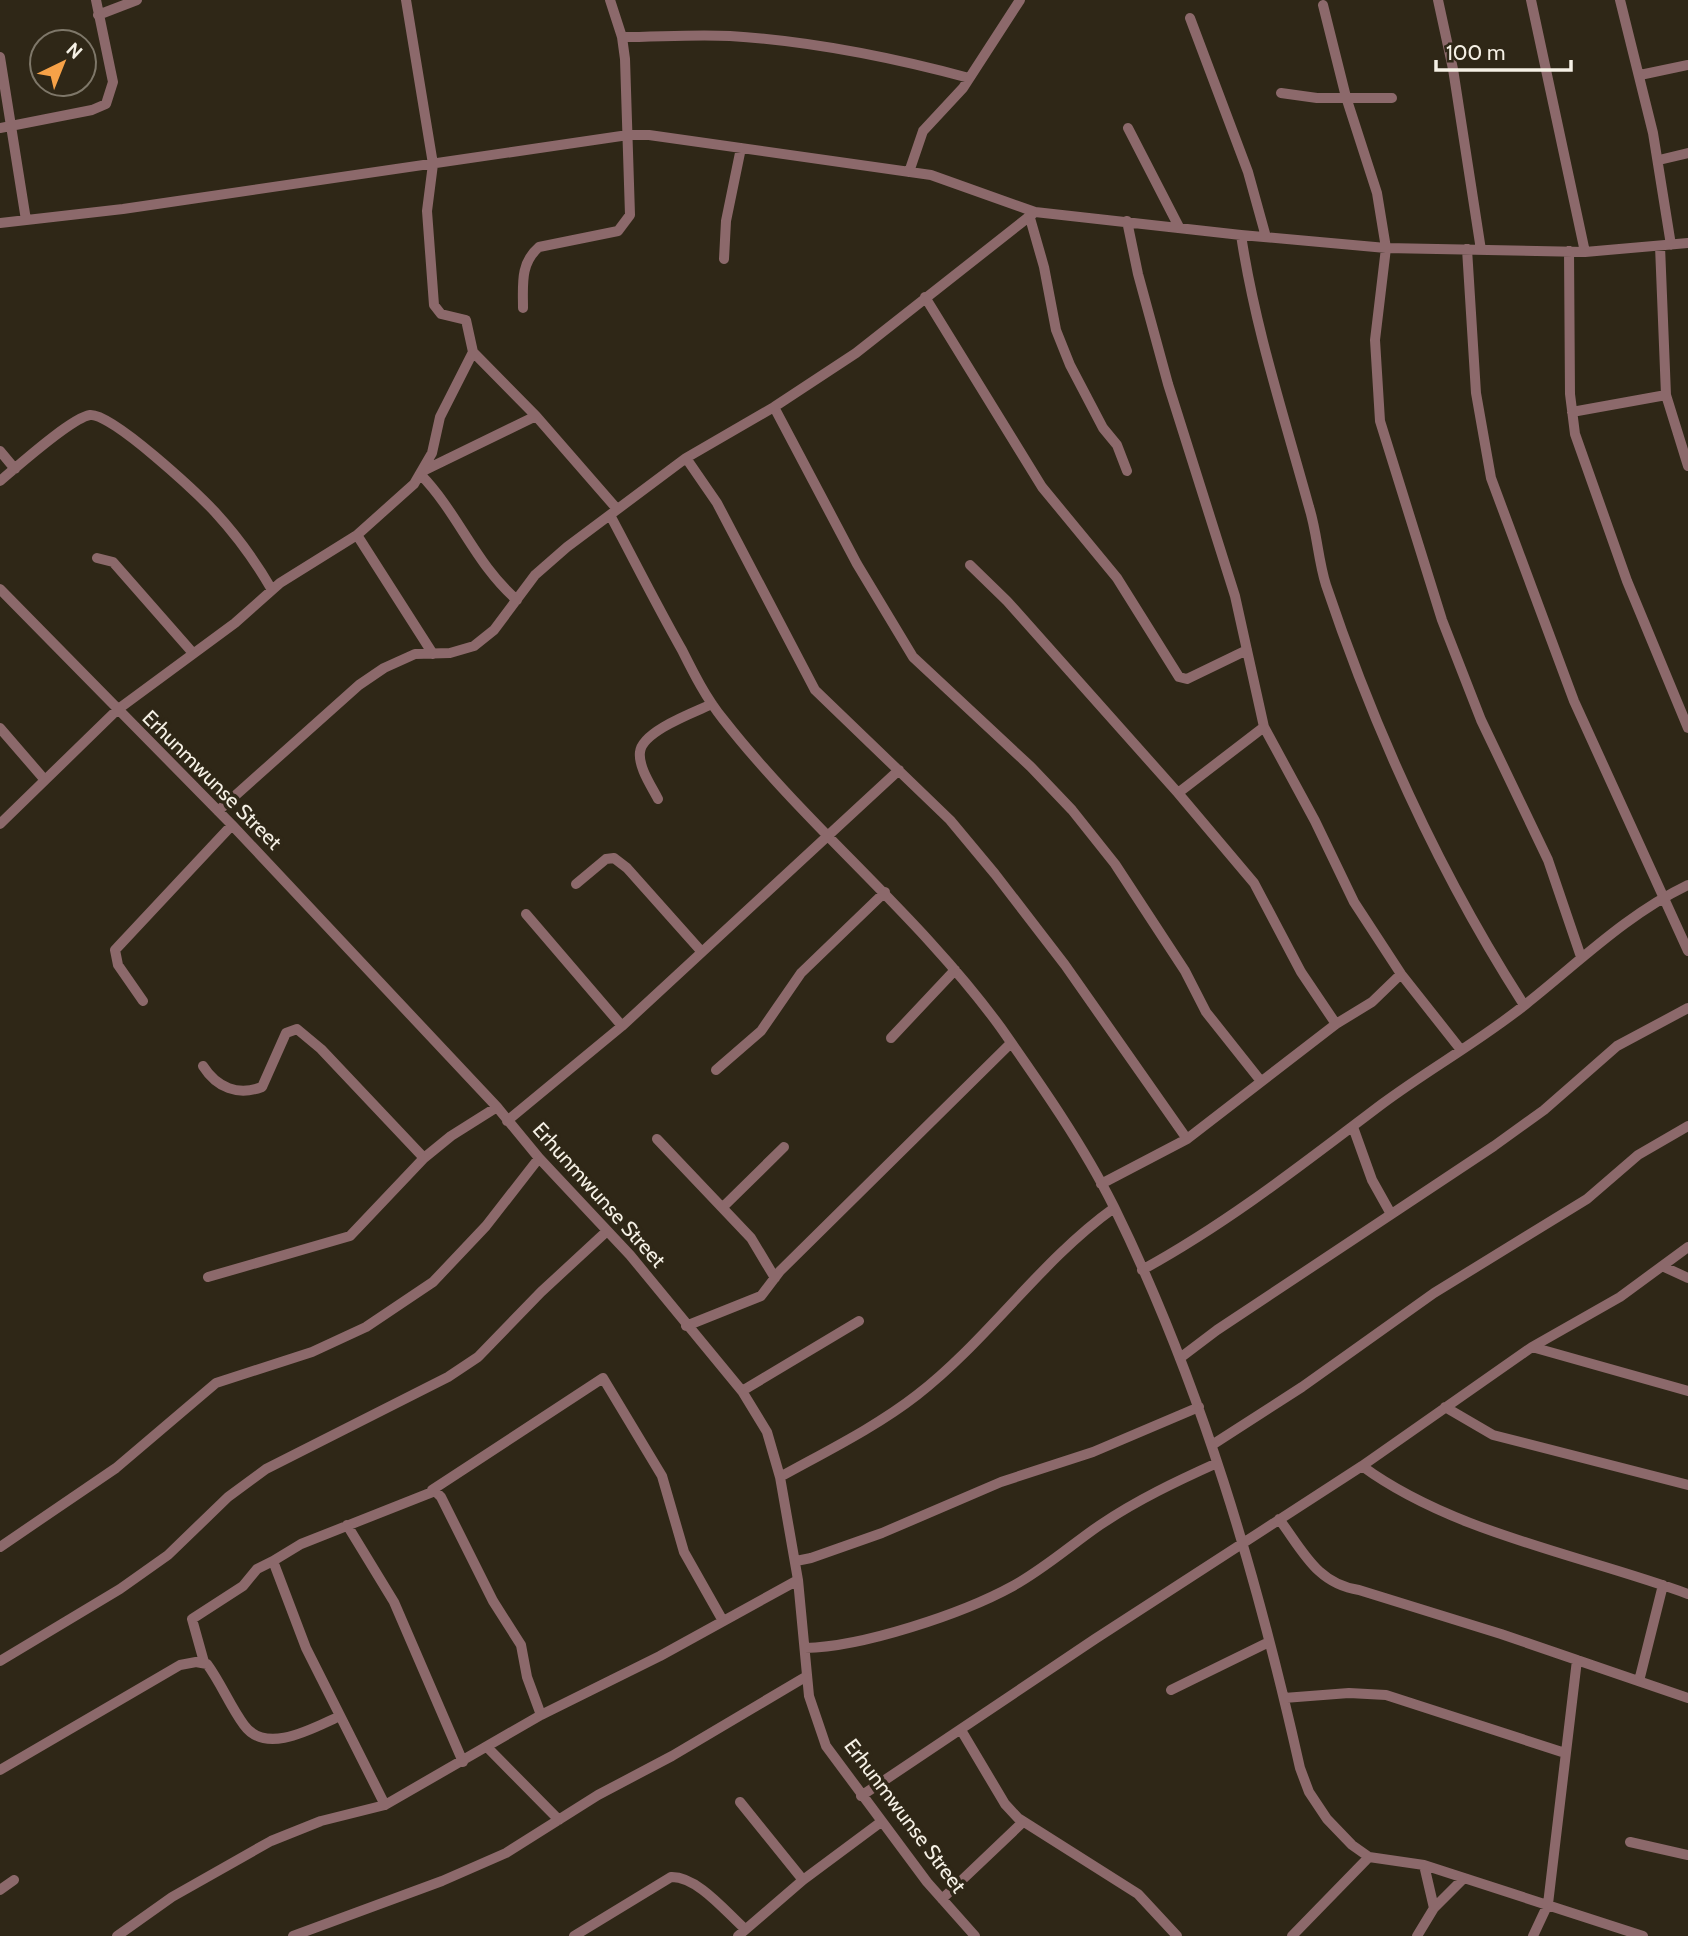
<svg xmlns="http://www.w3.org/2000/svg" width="1688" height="1936" viewBox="0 0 1688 1936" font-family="Cabin,sans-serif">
	<rect width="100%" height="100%" fill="#2f2717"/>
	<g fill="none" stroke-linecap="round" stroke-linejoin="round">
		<path stroke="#8c696b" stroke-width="10" d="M406,0L433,164L427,211L434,305L441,314L466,320L473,352L536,416L617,509
			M1438,0L1453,69L1481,250
			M1531,0L1585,252
			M1620,0L1653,133L1671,245
			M1323,5L1346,97L1377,193L1386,248L1375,340L1380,421L1442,620L1481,720L1548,860L1581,957
			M98,15L137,0
			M1190,18L1248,172L1266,237
			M622,37C658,37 695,34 730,36C811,41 891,57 969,78
			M0,57L26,220
			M1640,75L1688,65
			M1281,93L1317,98H1392
			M0,128L92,110L106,104L113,82L96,0
			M1128,128L1179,227
			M1659,160L1688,153
			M909,172L923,131L963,88L1020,0
			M1030,218L1044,267L1056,330L1070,365L1103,428L1117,445L1127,471
			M1127,221L1138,274L1168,384L1235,596L1264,727L1315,821L1354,902L1401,974L1461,1050
			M0,223L123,209L628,135H649L931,175L1035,212L1241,235L1386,248L1585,252L1688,243
			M1241,235C1255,328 1284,416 1309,507C1317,532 1318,560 1326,585C1375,731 1441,876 1524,1005
			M1660,246L1666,395L1688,466
			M1467,249L1476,393L1491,478L1574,701L1688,951
			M1569,251L1570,394L1575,434L1627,581L1688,728
			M724,259L726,221L741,148
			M925,297L1042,487L1117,578L1179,677L1187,679L1247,650
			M523,308C523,285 520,263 539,247L618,231L630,215L625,59L622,37L610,0
			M774,407L857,564L913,657L1031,767L1072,810L1115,864L1185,971L1206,1012L1260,1080
			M1572,412L1666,395
			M0,451L15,469
			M686,458L717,503L815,690L950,820L995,874L1065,965L1187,1139
			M425,470L536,416
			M421,475C458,513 476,565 517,600
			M0,481C18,466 71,418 90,415C111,412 198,494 215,512C237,536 256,562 272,590
			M610,515C634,560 657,606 682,650C694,674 706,698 723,719C809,829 919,915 1001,1028C1041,1085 1083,1145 1114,1207C1201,1384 1257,1576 1300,1768L1309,1792L1327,1819L1352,1845L1369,1857L1424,1865L1643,1936
			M357,535L433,654
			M97,558L113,562L192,652
			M970,565L1007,601L1178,793L1254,883L1301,972L1336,1024
			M0,589L232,825L497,1107L539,1158L630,1255L742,1391L767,1432L780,1477L798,1580L809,1696L826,1746L927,1882L975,1936
			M0,728L44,779
			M1178,793L1264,727
			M658,799C652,787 638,767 640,752C642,731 695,712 712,704
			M218,811L359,685L384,668L415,654L450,653L474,646L494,630L535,575L567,547L686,458L774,407L856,353L1035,212
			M0,824L117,710L235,623L280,583L357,535L414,484L432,453L440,417L473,352
			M576,884L606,859L614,858L627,868L701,951
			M526,914L622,1026
			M143,1001L118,965L115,950L232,825
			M891,1038L955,970
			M203,1066C217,1088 238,1096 262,1087L286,1033L297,1029L321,1049L424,1158
			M716,1070L761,1031L801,973L885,892
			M507,1121L622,1026L899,770
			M1353,1127L1372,1180L1391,1214
			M657,1139L751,1238L775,1278
			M1101,1184L1187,1139L1336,1024L1372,1002L1401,974
			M724,1206L784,1147
			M1662,1266L1688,1278
			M1142,1270C1228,1223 1304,1163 1382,1104C1429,1069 1480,1041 1526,1004C1578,963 1627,914 1688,885
			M208,1277L350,1236L424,1158L451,1136L497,1107
			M686,1326L761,1296L780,1271L1011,1043
			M1532,1347L1688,1391
			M1180,1358L1217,1330L1494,1146L1544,1110L1617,1046L1688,1008
			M742,1391L859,1321
			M1445,1407L1493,1435L1688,1485
			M1212,1445L1302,1387L1434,1293L1587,1199L1638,1155L1688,1126
			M1362,1466C1453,1533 1582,1555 1688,1594
			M780,1477C825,1452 876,1427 917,1395C989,1339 1040,1261 1114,1208
			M432,1490L603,1378L662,1476L684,1552L723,1621
			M1279,1519C1303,1551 1317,1584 1359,1590L1501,1634L1688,1698
			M347,1525L394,1602L463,1762
			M0,1547L116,1468L216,1383L312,1352L366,1327L433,1282L486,1226L539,1158
			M273,1561L301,1544L435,1491L441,1497L493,1601L521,1645L527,1677L541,1715
			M796,1561L811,1558L882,1533L1001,1482L1093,1452L1199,1407
			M805,1648C862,1647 962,1614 1013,1586C1044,1569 1071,1545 1100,1525C1137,1500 1177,1481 1217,1463
			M0,1661L120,1589L168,1555L228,1497L266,1469L448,1377L478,1357L541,1292L607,1231
			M204,1662L192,1619L243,1586L257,1569L273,1561L306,1648L385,1805
			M1639,1681L1663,1585
			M1171,1690L1269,1642
			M1284,1698L1349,1693L1386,1695L1565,1753
			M961,1730L1005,1804L1018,1818L1138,1894L1177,1936
			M487,1747L559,1820
			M0,1770L180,1665L196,1662L207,1664C221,1683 230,1706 244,1725C266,1756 315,1727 340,1716
			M861,1796L1095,1639L1362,1466L1532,1347L1620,1297L1688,1247
			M740,1802L803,1880
			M1630,1842L1688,1855
			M1424,1865L1434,1908
			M0,1890L14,1880
			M942,1899L1023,1822
			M117,1936L172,1897L271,1841L321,1821L385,1805L541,1715L660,1656L798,1580
			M293,1936L442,1881L506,1853L598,1795L672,1756L807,1676
			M574,1936L671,1877C697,1876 726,1912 745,1929
			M738,1936L803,1880L881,1822
			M1292,1936L1369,1857
			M1417,1936L1434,1908L1464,1878
			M1533,1936L1548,1904L1577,1660"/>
	</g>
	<g text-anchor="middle" stroke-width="7" stroke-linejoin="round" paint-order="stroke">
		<g font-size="21" fill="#f5f0e5" stroke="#2f2717">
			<text transform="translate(212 780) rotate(45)" y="7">Erhunmwunse Street</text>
			<text transform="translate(599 1195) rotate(48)" y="7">Erhunmwunse Street</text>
			<text transform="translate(905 1816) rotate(53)" y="7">Erhunmwunse Street</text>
		</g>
	</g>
	<g transform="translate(63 63) rotate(43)"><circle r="33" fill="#2f2717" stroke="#7e7769" stroke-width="2"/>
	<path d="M0-5L12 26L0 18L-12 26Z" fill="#f7a248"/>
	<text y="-10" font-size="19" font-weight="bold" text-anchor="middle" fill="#f5f0e5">N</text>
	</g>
	<path d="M1436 60v10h135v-10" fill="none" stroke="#f5f0e5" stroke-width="3.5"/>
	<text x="1446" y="60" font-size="21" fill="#f5f0e5" stroke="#2f2717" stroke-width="5" paint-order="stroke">100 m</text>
</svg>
